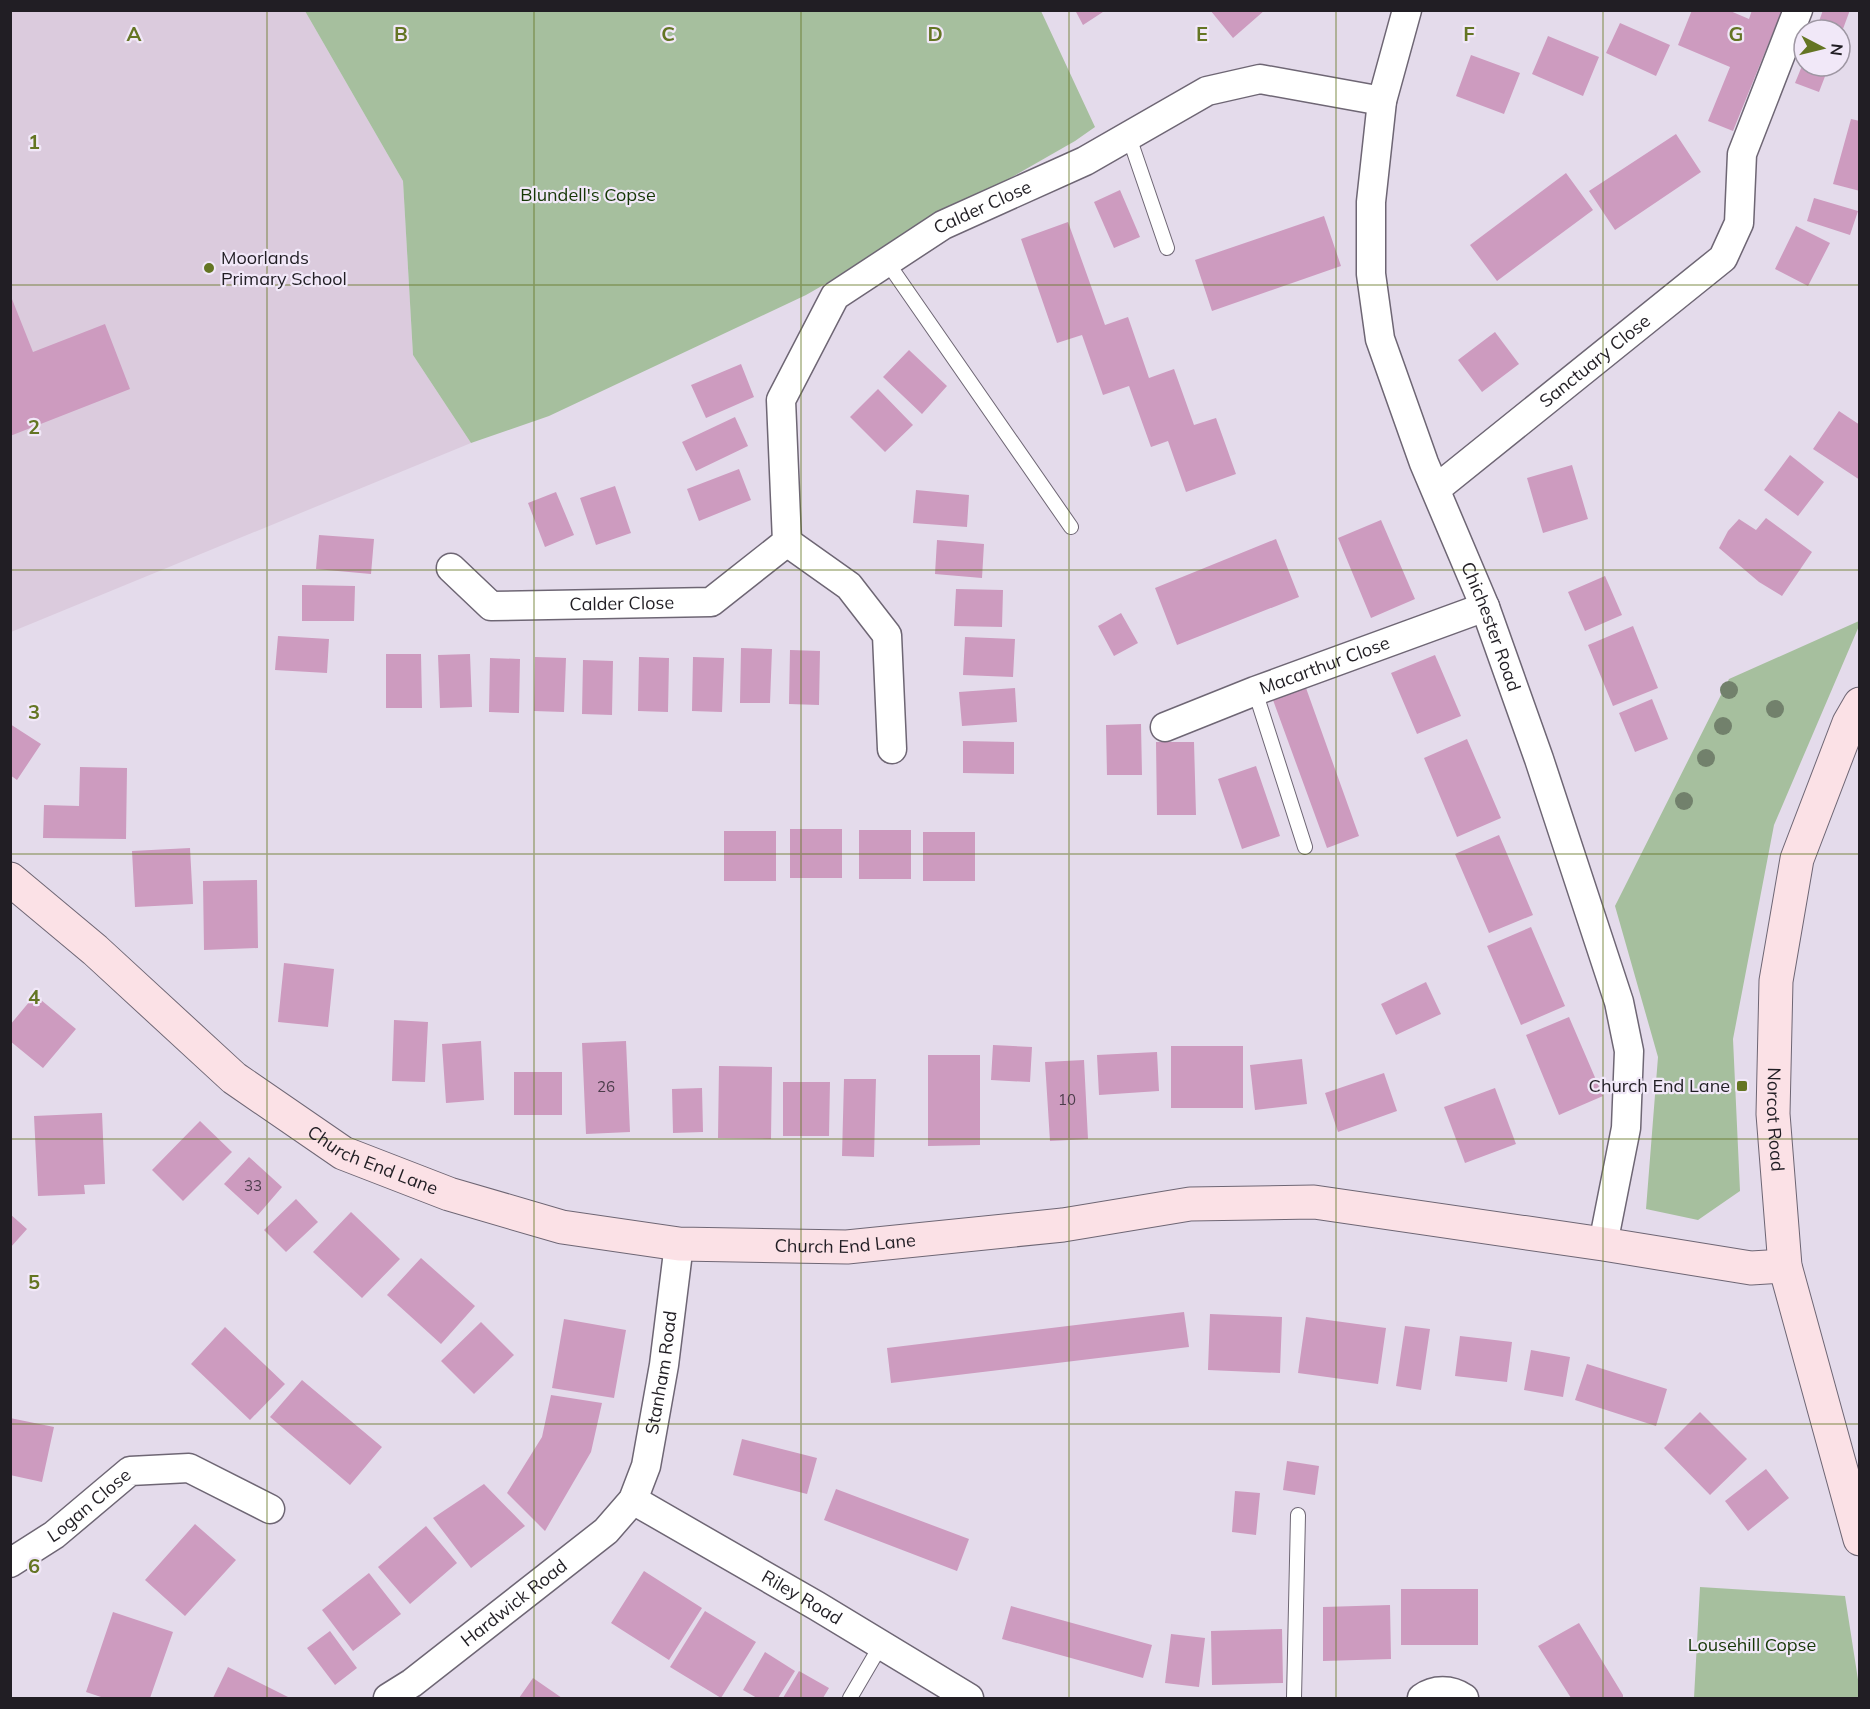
<svg xmlns="http://www.w3.org/2000/svg" width="1870" height="1709" viewBox="0 0 1870 1709" font-family="Mulish,sans-serif">
	<rect width="100%" height="100%" fill="#e4dbeb"/>
	<path fill="#dbcbdd" d="M11,11H305L403,181L413,355L471,443L11,632Z"/>
	<path fill="#a6bf9e" d="M305,11H1041L1095,127L1075,141L806,295L549,416L471,443L413,355L403,181Z
		M1859,621V626L1774,825L1733,1039L1740,1191L1698,1220L1646,1209L1658,1057L1615,906L1729,679Z
		M1700,1587L1845,1596L1859,1686V1698H1694Z"/>
	<path fill="#cd9bbf" d="M1075,10H1106L1083,25Z
		M1210,10H1265L1233,38Z
		M1692,10H1728L1749,19L1752,10H1782L1733,131L1708,121L1730,67L1678,45Z
		M1823,10H1850L1840,37V30H1816Z
		M1620,23L1670,45L1656,76L1606,53Z
		M1548,36L1599,57L1583,96L1532,74Z
		M1471,55L1520,73L1504,114L1456,96Z
		M1804,61V66H1829L1819,92L1795,83Z
		M1851,119L1860,121V191L1833,184Z
		M1676,134L1701,172L1615,230L1589,191Z
		M1566,173L1593,210L1497,281L1470,245Z
		M1120,190L1140,237L1114,248L1094,202Z
		M1814,198L1858,211L1850,235L1807,221Z
		M1324,216L1341,266L1212,311L1195,260Z
		M1068,222L1105,325L1128,317L1149,378L1174,369L1194,425L1216,418L1236,474L1186,492L1168,441L1151,447L1129,386L1103,395L1082,335L1057,343L1021,239Z
		M1796,226L1830,243L1808,286L1775,269Z
		M10,294L33,352L105,324L130,389L10,436Z
		M1495,332L1519,364L1482,392L1458,360Z
		M909,350L947,386L922,414L883,377Z
		M741,364L754,397L706,418L691,385Z
		M878,389L913,425L885,452L850,417Z
		M1839,411L1860,425V480L1813,449Z
		M735,417L748,446L696,471L682,442Z
		M1790,455L1824,482L1798,516L1764,490Z
		M1572,465L1588,519L1543,533L1527,478Z
		M739,469L751,500L699,521L687,489Z
		M615,486L631,533L596,545L580,498Z
		M916,490L969,495L967,527L913,523Z
		M556,492L574,535L545,547L528,503Z
		M1766,518L1812,552L1782,596L1759,582L1719,548L1728,531L1739,519L1756,530Z
		M1381,520L1415,599L1371,618L1338,538Z
		M319,535L374,539L371,574L316,569Z
		M1276,539L1299,597L1177,645L1155,588Z
		M937,540L984,544L982,578L935,574Z
		M1605,576L1622,615L1585,631L1568,592Z
		M302,585L355,586L354,621H302Z
		M956,589L1003,590L1002,627L954,626Z
		M1121,613L1138,643L1114,656L1098,626Z
		M1633,626L1658,688L1613,706L1588,645Z
		M278,636L329,639L327,673L275,670Z
		M965,637L1015,639L1013,677L963,675Z
		M741,648L772,649L770,703H740Z
		M790,650L820,651L819,705L789,704Z
		M386,654H421L422,708H386Z
		M470,654L472,707L440,708L438,655Z
		M1435,655L1461,716L1417,734L1391,673Z
		M535,657L566,658L564,712L534,711Z
		M639,657L669,658L668,712L638,711Z
		M693,657L724,658L722,712L692,711Z
		M490,658L520,659L519,713L489,712Z
		M583,660L613,661L612,715L582,714Z
		M1015,688L1017,722L962,726L959,692Z
		M1306,688L1359,836L1327,848L1273,700Z
		M1652,699L1668,739L1635,752L1619,713Z
		M10,724L41,744L17,780L10,775Z
		M1141,724L1142,775H1107L1106,725Z
		M1467,739L1501,818L1457,837L1424,758Z
		M963,741L1014,742V774L963,773Z
		M1156,742H1194L1196,815H1157Z
		M1256,766L1280,836L1242,849L1218,779Z
		M80,767L127,768L126,839L43,838L44,805L79,806Z
		M790,829H842V878H790Z
		M859,830H911V879H859Z
		M724,831H776V881H724Z
		M923,832H975V881H923Z
		M1499,835L1533,915L1489,933L1455,854Z
		M190,848L193,904L135,907L132,851Z
		M257,880L258,948L204,950L203,881Z
		M1531,927L1565,1006L1521,1025L1487,946Z
		M284,963L334,969L328,1027L278,1022Z
		M1426,982L1441,1014L1396,1035L1381,1004Z
		M35,995L76,1029L43,1068L10,1041V1025Z
		M1569,1017L1603,1096L1559,1115L1526,1035Z
		M394,1020L428,1022L425,1082L392,1081Z
		M481,1041L484,1100L446,1103L442,1044Z
		M626,1041L630,1132L586,1134L582,1043Z
		M993,1045L1032,1047L1030,1082L991,1080Z
		M1171,1046H1243V1108H1171Z
		M1157,1052L1159,1091L1099,1095L1097,1055Z
		M928,1055H980V1145L928,1146Z
		M1302,1059L1307,1104L1255,1110L1250,1065Z
		M1084,1060L1088,1139L1050,1141L1045,1062Z
		M719,1066L772,1067L771,1139L718,1138Z
		M514,1072H562V1115H514Z
		M1384,1073L1397,1111L1338,1132L1325,1093Z
		M844,1079H876L874,1157L842,1156Z
		M783,1082H830L829,1136H783Z
		M702,1088L703,1132L673,1133L672,1089Z
		M1495,1088L1516,1144L1465,1163L1444,1107Z
		M102,1113L105,1184L84,1185L85,1194L38,1196L34,1116Z
		M200,1121L232,1152L183,1201L152,1170Z
		M249,1157L282,1187L258,1215L224,1184Z
		M296,1199L318,1222L286,1252L264,1230Z
		M351,1212L400,1259L362,1298L313,1252Z
		M10,1214L27,1229L10,1248Z
		M421,1258L475,1306L441,1344L387,1295Z
		M1184,1312L1189,1347L891,1383L887,1348Z
		M1210,1314L1282,1317L1280,1373L1208,1370Z
		M1306,1317L1386,1328L1378,1384L1298,1373Z
		M564,1319L626,1330L614,1398L552,1388Z
		M481,1322L514,1355L474,1394L441,1361Z
		M1405,1326L1430,1329L1421,1390L1396,1386Z
		M225,1327L285,1384L250,1420L191,1364Z
		M1460,1336L1512,1342L1507,1382L1455,1376Z
		M1531,1350L1570,1357L1563,1397L1524,1390Z
		M1587,1364L1667,1389L1656,1426L1575,1400Z
		M302,1380L382,1447L350,1485L270,1417Z
		M551,1395L602,1403L591,1452L545,1531L507,1493L542,1437Z
		M1700,1412L1747,1459L1710,1495L1664,1448Z
		M10,1418L54,1427L42,1482L10,1475Z
		M742,1439L817,1458L807,1494L733,1475Z
		M1287,1461L1319,1466L1315,1495L1283,1490Z
		M1766,1469L1789,1498L1748,1531L1725,1501Z
		M484,1484L525,1526L471,1568L433,1518Z
		M836,1489L969,1539L957,1571L824,1520Z
		M1235,1491L1260,1493L1256,1535L1232,1532Z
		M195,1524L236,1560L185,1616L145,1580Z
		M426,1526L457,1563L410,1604L378,1567Z
		M644,1571L702,1608L669,1660L611,1623Z
		M369,1573L401,1614L353,1651L322,1610Z
		M1401,1589H1478V1645H1401Z
		M1390,1605L1391,1659L1323,1661V1607Z
		M1011,1606L1152,1645L1143,1678L1002,1639Z
		M705,1611L756,1642L721,1698L670,1667Z
		M113,1612L173,1632L150,1698H104L86,1692Z
		M1579,1623L1623,1695V1698H1571L1538,1646Z
		M1282,1629L1283,1683L1212,1685L1211,1631Z
		M330,1631L357,1668L335,1685L307,1648Z
		M1171,1634L1205,1638L1199,1687L1165,1683Z
		M765,1652L795,1671L778,1698H757L743,1690Z
		M228,1667L288,1697L287,1698H213Z
		M799,1671L829,1688L823,1698H783Z
		M533,1678L562,1698H519Z"/>
	<g fill="none" stroke-linecap="round" stroke-linejoin="round">
		<g stroke="#6e6674" stroke-width="16">
			<path id="lane" d="M1129,137L1167,248
				M887,262L1071,527
				M1255,691L1305,847
				M850,1698L881,1645
				M1294,1698L1298,1515"/>
		</g>
		<g stroke="#6e6674" stroke-width="31">
			<g id="street">
				<path id="s1" d="M1407,10L1382,101L1371,202V274L1380,339L1424,463L1485,607L1539,759L1619,1002L1629,1051L1626,1128L1603,1244"/>
				<path id="s2" d="M1436,489L1723,258L1739,223L1742,154L1798,10"/>
				<path d="M787,542L849,586L887,635L892,749"/>
				<path id="s3" d="M451,568L491,606L711,602L787,542L781,400L835,296L943,225L1085,161L1207,91L1260,79L1382,101"/>
				<path id="s4" d="M1165,727L1255,691L1485,607"/>
				<path id="s5" d="M633,1500L817,1606L969,1698"/>
				<path id="s6" d="M10,1563L54,1535L130,1471L189,1468L270,1509"/>
				<path id="s7" d="M388,1698L412,1683L606,1531L633,1500L646,1466L664,1365L679,1244"/>
				<path d="M1422,1698C1434,1689 1451,1689 1464,1698"/>
			</g>
		</g>
		<g stroke="#6e6674" stroke-width="35">
			<g id="secondary">
				<path id="s8" d="M1860,704L1849,723L1797,859L1776,981L1773,1114L1785,1266L1860,1539"/>
				<path id="s9" d="M10,879L95,950L234,1078L343,1153L449,1194L562,1227L679,1244L847,1247L1063,1225L1190,1204L1314,1202L1603,1244L1751,1268L1785,1266"/>
			</g>
		</g>
		<use href="#lane" stroke="#fff" stroke-width="14"/>
		<use href="#street" stroke="#fff" stroke-width="28"/>
		<use href="#secondary" stroke="#fbe1e6" stroke-width="33"/>
	</g>
	<g fill="#72816c">
		<circle cx="1729" cy="690" r="9"/>
		<circle cx="1775" cy="709" r="9"/>
		<circle cx="1723" cy="726" r="9"/>
		<circle cx="1706" cy="758" r="9"/>
		<circle cx="1684" cy="801" r="9"/>
	</g>
	<path fill="none" stroke="#647523" stroke-width="1.5" stroke-opacity="0.55" d="M267,10V1698M534,10V1698M801,10V1698M1069,10V1698M1336,10V1698M1603,10V1698M10,285H1860M10,570H1860M10,854H1860M10,1139H1860M10,1424H1860"/>
	<g fill="#647523" stroke="#f1e8f8" stroke-width="2">
		<circle cx="209" cy="268" r="6"/>
		<rect x="1736" y="1080" width="12" height="12" rx="3"/>
	</g>
	<g text-anchor="middle" stroke-width="4.5" stroke-linejoin="round" paint-order="stroke">
		<g font-size="15" fill="#4c3d4b">
			<text x="606" y="1092">26</text>
			<text x="1067" y="1105">10</text>
			<text x="253" y="1191">33</text>
		</g>
		<g font-size="18" fill="#153705" stroke="#f1e8f8">
			<text x="588" y="201">Blundell's Copse</text>
			<text x="1752" y="1651">Lousehill Copse</text>
		</g>
		<g font-size="18" fill="#211e24" stroke="#f1e8f8">
			<text dy="6" stroke="none"><textPath href="#s3" startOffset="804">Calder Close</textPath></text>
			<text dy="6" stroke="none"><textPath href="#s2" startOffset="204">Sanctuary Close</textPath></text>
			<text dy="6" stroke="none"><textPath href="#s3" startOffset="186">Calder Close</textPath></text>
			<text dy="6" stroke="none"><textPath href="#s1" startOffset="642">Chichester Road</textPath></text>
			<text dy="6" stroke="none"><textPath href="#s4" startOffset="171">Macarthur Close</textPath></text>
			<text dy="6" stroke="none"><textPath href="#s8" startOffset="430">Norcot Road</textPath></text>
			<text dy="6" stroke="none"><textPath href="#s9" startOffset="462">Church End Lane</textPath></text>
			<text dy="6" stroke="none"><textPath href="#s9" startOffset="948">Church End Lane</textPath></text>
			<text dy="6" stroke="none"><textPath href="#s7" startOffset="447">Stanham Road</textPath></text>
			<text dy="6" stroke="none"><textPath href="#s6" startOffset="98">Logan Close</textPath></text>
			<text dy="6" stroke="none"><textPath href="#s5" startOffset="195">Riley Road</textPath></text>
			<text dy="6" stroke="none"><textPath href="#s7" startOffset="158">Hardwick Road</textPath></text>
		</g>
		<g font-size="18" fill="#211e24" stroke="#f1e8f8" text-anchor="start">
			<text x="221" y="264">Moorlands<tspan x="221" dy="21">Primary School</tspan></text>
			<text x="1730" y="1092" text-anchor="end">Church End Lane</text>
		</g>
	</g>
	<g font-size="20" text-anchor="middle" font-weight="bold" fill="#647523" stroke="#f1e8f8" stroke-width="4.5" stroke-linejoin="round" paint-order="stroke">
		<text x="134" y="41">A</text>
		<text x="401" y="41">B</text>
		<text x="668" y="41">C</text>
		<text x="935" y="41">D</text>
		<text x="1202" y="41">E</text>
		<text x="1469" y="41">F</text>
		<text x="1736" y="41">G</text>
		<text x="34" y="149">1</text>
		<text x="34" y="434">2</text>
		<text x="34" y="719">3</text>
		<text x="34" y="1004">4</text>
		<text x="34" y="1289">5</text>
		<text x="34" y="1573">6</text>
	</g>
	<rect width="1870" height="1709" fill="none" stroke="#211e24" stroke-width="24"/>
	<g transform="translate(1822 48) rotate(97)"><circle r="28" fill="#f1e8f8" stroke="#9e97a3" stroke-width="1.5"/>
	<path d="M0-4.5L10 22L0 15L-10 22Z" fill="#647523"/>
	<text y="-9" font-size="16" font-weight="bold" text-anchor="middle" fill="#211e24">N</text>
	</g>
</svg>
